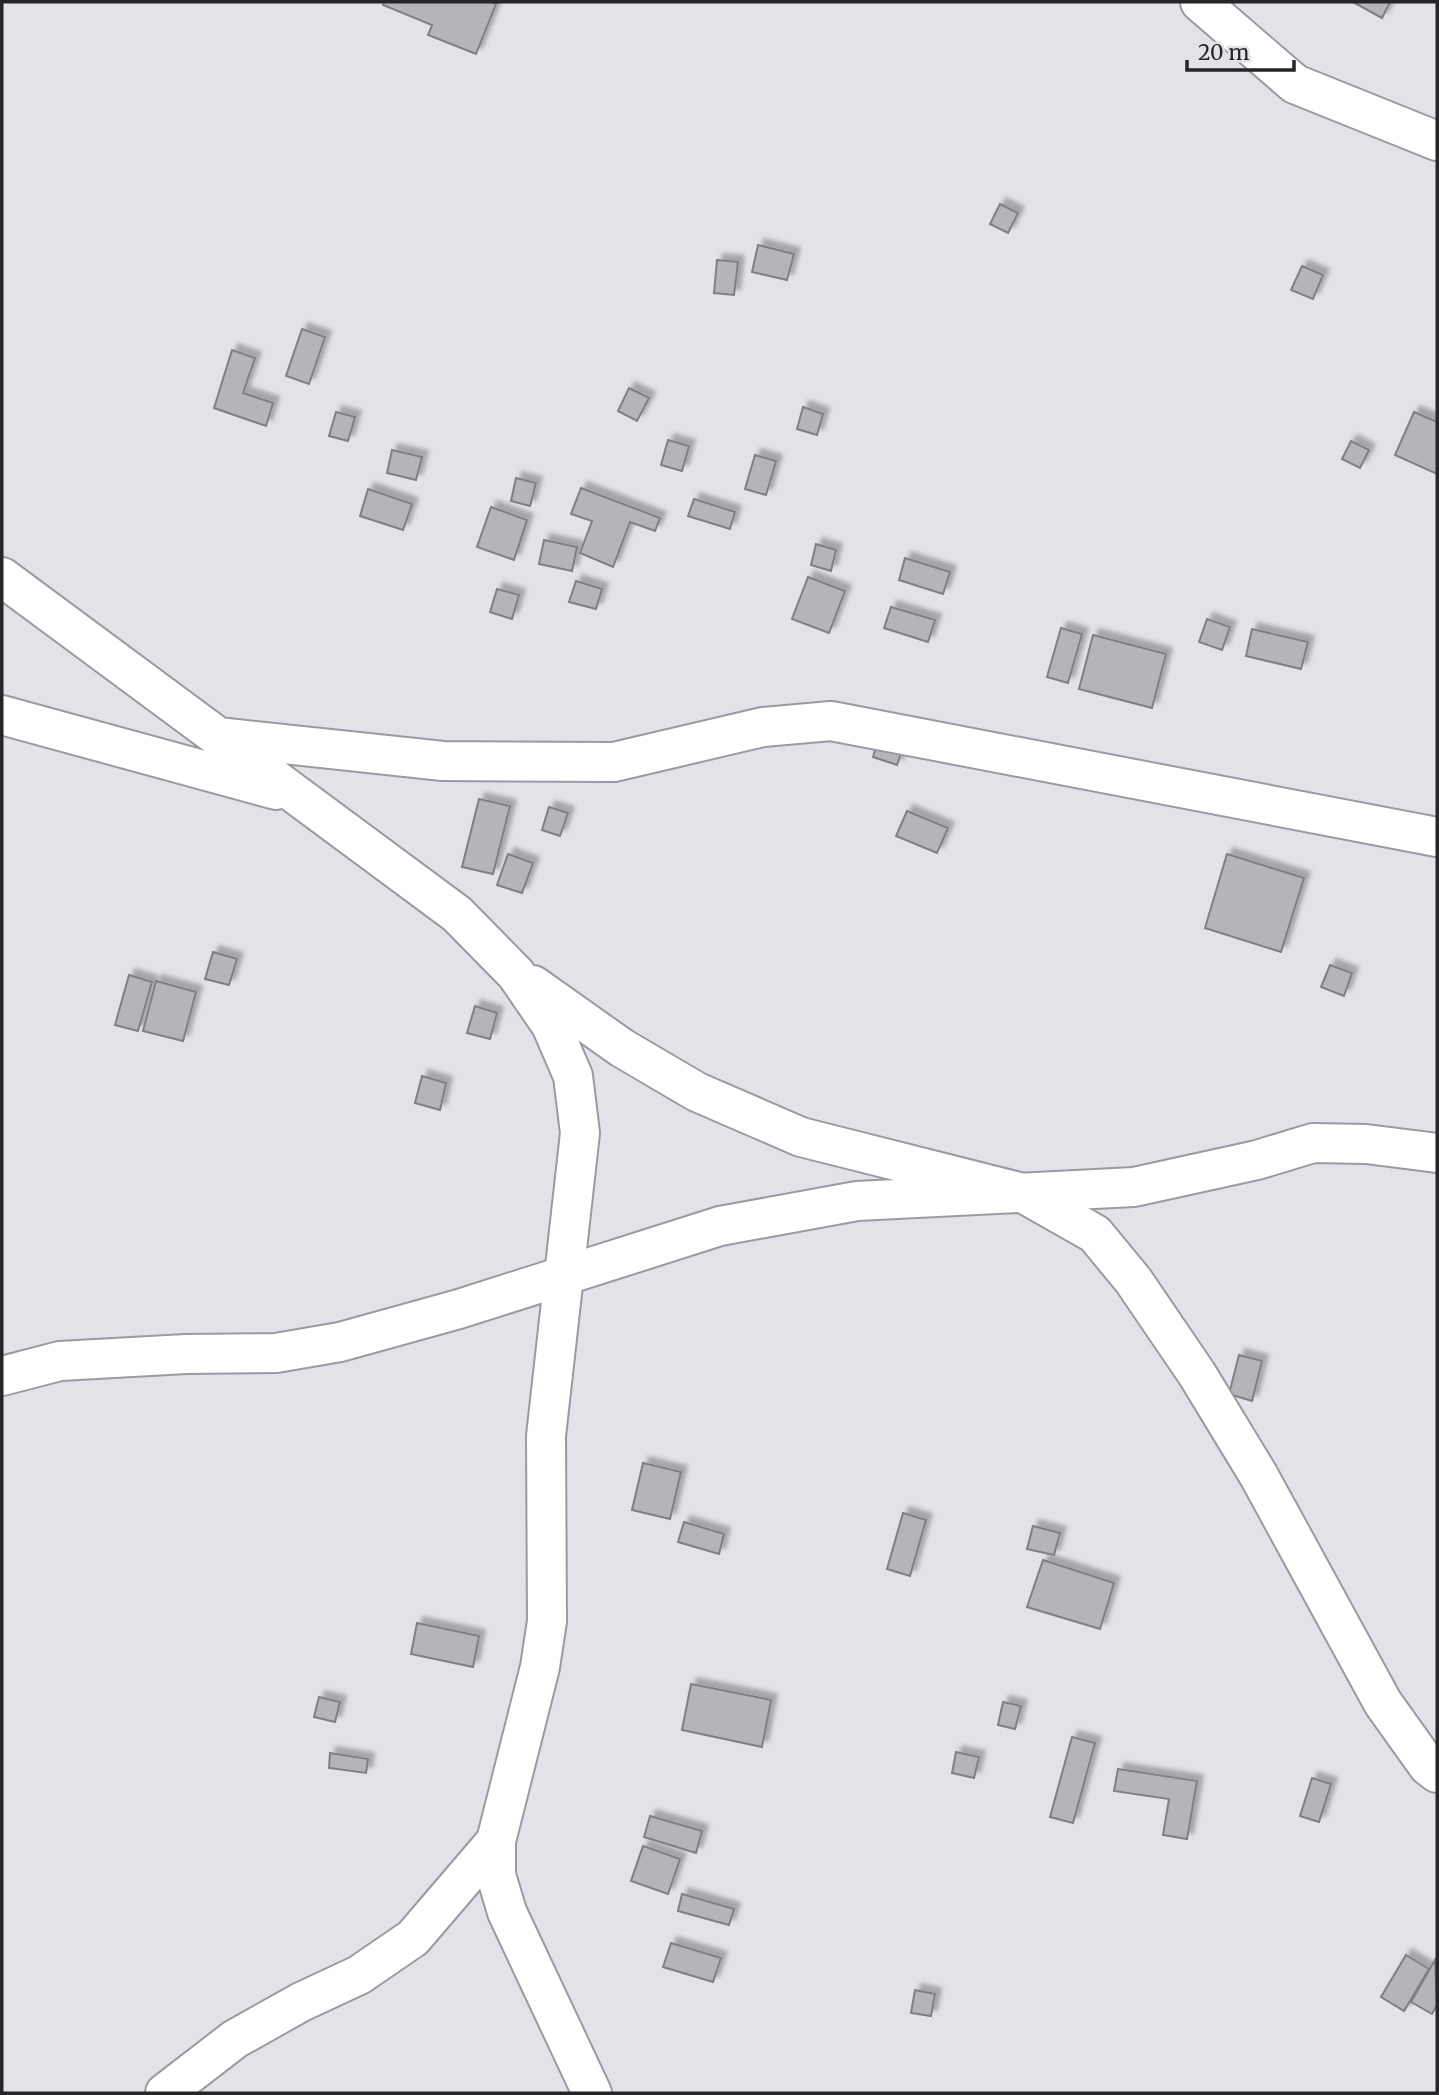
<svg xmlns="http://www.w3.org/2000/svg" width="1439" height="2095" viewBox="0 0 1439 2095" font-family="Merriweather,serif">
	<defs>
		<filter id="shadow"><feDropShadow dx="6" dy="-6" stdDeviation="2" flood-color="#0004"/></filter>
	</defs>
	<rect width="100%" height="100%" fill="#e4e1e8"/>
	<path fill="#b6b4ba" stroke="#817f85" stroke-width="2" filter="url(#shadow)" d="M384,2H491L496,4L476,54L428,35L432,25L383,5Z
		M1353,2H1390L1382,18Z
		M1000,204L1018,213L1008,233L990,224Z
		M758,245L794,254L787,280L752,272Z
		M717,260L738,262L734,295L714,293Z
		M1302,266L1323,275L1313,299L1291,290Z
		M302,329L325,337L309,384L286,376Z
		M232,350L255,358L243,393L273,403L266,426L214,408Z
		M629,388L649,398L637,421L618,411Z
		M803,407L823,414L817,435L797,429Z
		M336,412L355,417L348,441L329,436Z
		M1414,412L1437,422V474L1395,455Z
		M668,440L689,446L682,471L661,465Z
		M1351,441L1369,450L1360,468L1342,459Z
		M392,450L422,457L416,480L387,473Z
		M755,455L776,461L766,495L745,489Z
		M516,478L536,483L530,506L511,501Z
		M581,488L660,518L655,531L630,522L613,567L580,553L592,521L571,514Z
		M368,489L412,504L403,530L360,516Z
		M694,499L735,512L730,529L688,516Z
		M491,507L527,520L514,560L477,547Z
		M544,540L577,547L572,571L539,564Z
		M816,544L836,550L831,571L811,565Z
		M905,558L950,572L943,594L899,580Z
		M808,577L845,591L829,633L792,619Z
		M576,581L602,589L596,609L569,602Z
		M497,589L519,595L512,619L490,612Z
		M891,607L935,620L928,642L884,628Z
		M1207,619L1230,627L1222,650L1199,642Z
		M1061,628L1082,634L1068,683L1047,677Z
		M1252,629L1308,642L1301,669L1246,656Z
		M1093,635L1166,654L1152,708L1079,689Z
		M878,740L903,748L897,765L873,757Z
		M479,799L510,806L493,874L462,867Z
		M549,807L568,813L560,836L542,830Z
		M907,811L948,828L937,853L896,836Z
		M508,854L533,863L522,893L497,885Z
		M1227,854L1304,878L1281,952L1205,928Z
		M213,952L237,959L229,985L205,979Z
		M1330,965L1352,973L1344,996L1321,987Z
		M129,975L152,982L138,1031L115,1025Z
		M156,981L196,992L183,1041L143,1031Z
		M475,1006L497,1013L490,1039L467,1033Z
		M422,1076L446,1083L440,1110L415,1103Z
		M1239,1355L1262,1361L1252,1401L1229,1394Z
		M643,1463L681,1472L670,1519L632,1510Z
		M903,1513L926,1520L910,1576L887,1569Z
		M684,1522L724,1534L719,1554L678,1542Z
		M1033,1526L1060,1533L1054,1555L1027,1549Z
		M1043,1560L1114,1583L1100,1629L1027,1607Z
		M417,1623L479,1636L473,1667L411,1654Z
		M691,1684L771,1700L762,1747L682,1730Z
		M319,1697L340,1702L335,1722L314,1717Z
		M1003,1702L1021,1706L1015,1729L998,1725Z
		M1072,1737L1095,1743L1073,1823L1050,1817Z
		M956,1752L979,1757L974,1778L952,1773Z
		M330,1753L368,1759L366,1773L329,1768Z
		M1118,1769L1197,1781L1187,1839L1163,1835L1169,1799L1114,1791Z
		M1312,1778L1331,1784L1319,1822L1300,1816Z
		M650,1816L702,1831L696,1853L644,1837Z
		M643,1846L680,1859L668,1894L631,1881Z
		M682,1894L734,1909L729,1925L678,1911Z
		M671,1943L721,1958L713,1982L663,1967Z
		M1406,1955L1429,1969L1404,2011L1381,1997Z
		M1435,1960L1437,2005L1432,2014L1411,2002Z
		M915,1990L935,1994L931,2016L911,2013Z"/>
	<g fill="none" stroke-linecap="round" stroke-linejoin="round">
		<g stroke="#9c9aa0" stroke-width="42">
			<path id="minor" d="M1200,2L1295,84L1437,141
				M2,577L457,914L516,974L551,1025L573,1076L580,1133L546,1436L547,1621L540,1667L496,1841V1875L507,1912L592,2093
				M2,715L276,790
				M218,737L443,761L614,762L763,727L831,721L1437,837
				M533,985L622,1048L697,1092L801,1137L1023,1193L1095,1234L1133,1280L1197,1374L1259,1476L1383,1703L1428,1766L1437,1773
				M2,1376L60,1361L186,1354L276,1353L340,1342L459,1309L720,1226L857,1201L1134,1187L1257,1160L1313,1143L1366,1144L1437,1153
				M165,2093L235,2039L301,2002L359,1975L413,1938L496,1841"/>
		</g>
		<use href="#minor" stroke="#fff" stroke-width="38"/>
	</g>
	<rect width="1439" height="2095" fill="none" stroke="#262527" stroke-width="7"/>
	<path d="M1187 60v10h107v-10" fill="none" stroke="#262527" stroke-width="3.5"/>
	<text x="1198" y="60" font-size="21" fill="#262527" stroke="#e4e1e8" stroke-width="5" paint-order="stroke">20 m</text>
</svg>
